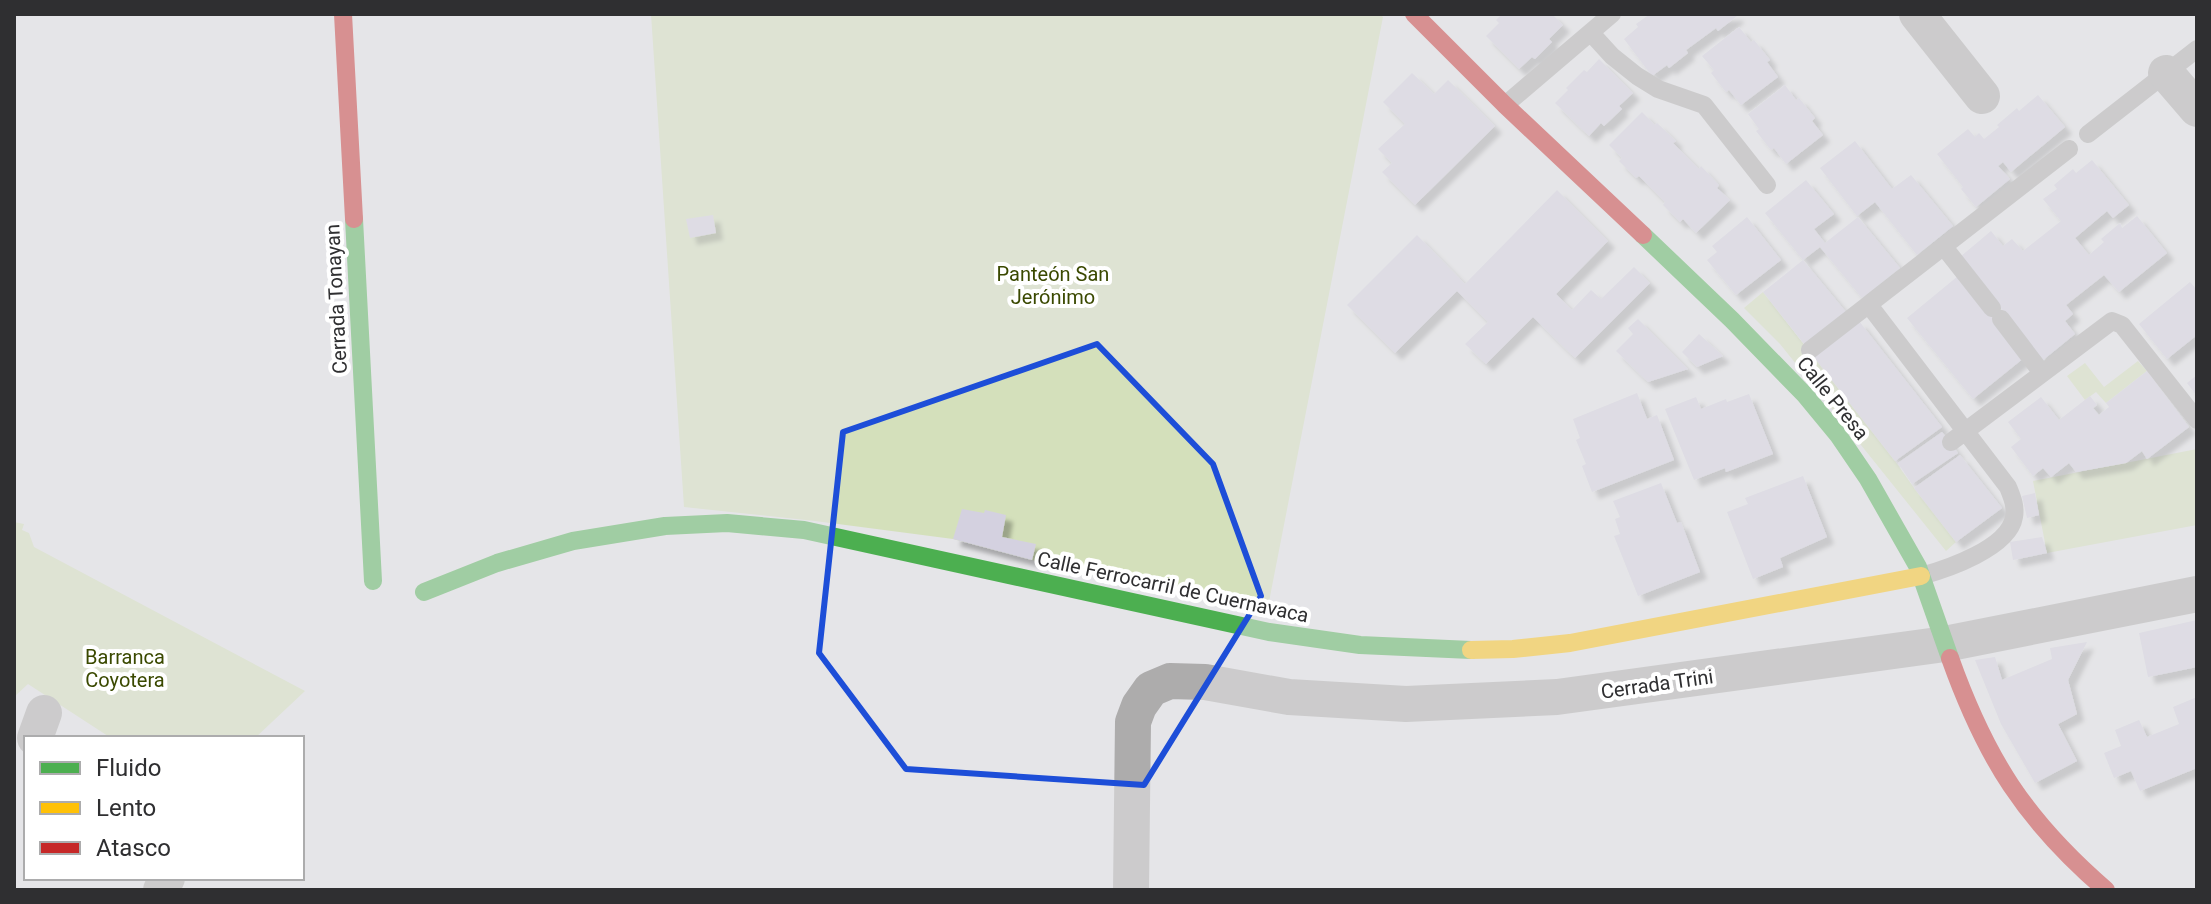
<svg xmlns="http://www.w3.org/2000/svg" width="2211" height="904" viewBox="0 0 2211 904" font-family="Roboto,sans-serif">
	<defs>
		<filter id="shadow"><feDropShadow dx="7" dy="7" stdDeviation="2" flood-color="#0004"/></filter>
	</defs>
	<rect width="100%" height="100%" fill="#e5e5e8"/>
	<path fill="#d4e0bb" d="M651,14H1380L1383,17L1267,612L1032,560L953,539L815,521L684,507Z
		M1763,292L1895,461L1914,488L1956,542L1946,551L1780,344L1744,308Z
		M2138,361L2147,371L2106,403L2096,392L2085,400L2067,376L2085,363L2104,387Z
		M2197,449V525L2047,553L2033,481Z
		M14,522L24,524L22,530L29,533L34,547L305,691L255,738H111L28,684L14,697Z"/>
	<path fill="#d4d1e0" filter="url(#shadow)" d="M1502,14H1552L1563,25L1549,39L1552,42L1535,59L1532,57L1519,69L1486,36L1499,23L1496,20Z
		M1650,14H1736L1737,16L1718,31L1716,28L1686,50L1688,53L1669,68L1667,65L1652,76L1624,39L1638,27L1636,24Z
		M1739,27L1751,42L1754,40L1770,60L1767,62L1778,77L1741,105L1729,90L1726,92L1711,73L1714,70L1702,56Z
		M1599,59L1633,93L1619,106L1622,109L1604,126L1601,123L1589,136L1555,103L1568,90L1566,88L1584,70L1587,72Z
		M1412,73L1434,94L1448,80L1495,126L1415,205L1382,172L1392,163L1378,149L1405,124L1383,102Z
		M1785,85L1796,100L1799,98L1815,118L1812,121L1823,135L1786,164L1774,148L1771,150L1756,131L1759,129L1748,114Z
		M2038,95L2065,127L2011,172L2003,162L1998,166L2010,179L1976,207L1961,189L1963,187L1937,154L1968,129L1975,137L1979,133L1984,139L1999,127L1997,125L2017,108L2019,111Z
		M1642,112L1655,125L1657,123L1676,141L1673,143L1699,169L1701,166L1719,185L1717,188L1730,200L1696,233L1683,219L1680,222L1663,205L1665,202L1639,176L1636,178L1619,161L1622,158L1609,145Z
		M1855,141L1892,189L1911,175L1953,226L1917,255L1875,202L1857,216L1820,168Z
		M2092,160L2129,205L2113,218L2107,211L2075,238L2089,255L2104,242L2101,239L2120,223L2122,228L2137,216L2167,253L2119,292L2104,275L2066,305L2073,314L2065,321L2075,334L2043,360L1960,257L1991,231L2003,246L2012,239L2023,251L2061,221L2043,199L2057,189L2054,185L2073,169L2076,173Z
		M1806,180L1834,214L1814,229L1825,243L1858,217L1900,268L1862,298L1820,247L1803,260L1765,213Z
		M1557,190L1608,241L1556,294L1572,310L1591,290L1601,299L1634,267L1650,283L1575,358L1533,317L1486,364L1465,344L1488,322L1457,291L1395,353L1347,305L1417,235L1465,284Z
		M713,215L716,233L690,238L686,219Z
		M1747,217L1781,260L1736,295L1707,260L1717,252L1712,246Z
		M1803,260L1846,312L1805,345L1763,292Z
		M1958,276L2025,357L1973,399L1907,318Z
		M2190,282L2197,290V335L2167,359L2139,324Z
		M1638,319L1688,369L1648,382L1616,351L1633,334L1628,328Z
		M1859,321L1942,427L1895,461L1813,356Z
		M1699,334L1723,356L1697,367L1682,352Z
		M2147,371L2189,427L2147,459L2142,451L2126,463L2076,472L2069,463L2051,477L2043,468L2033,476L2011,447L2021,439L2008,422L2041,397L2059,420L2090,396L2097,405L2093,408L2099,415L2109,407L2106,403Z
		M2197,375V396L2187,383Z
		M1637,393L1647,419L1657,415L1674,460L1592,492L1582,466L1586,464L1576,440L1580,438L1573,419Z
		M1749,394L1773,454L1726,472L1725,468L1694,480L1665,409L1696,397L1701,409L1726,399L1727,402Z
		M1942,432L1958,453L1912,484L1898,463Z
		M1960,455L2002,508L1956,542L1914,488Z
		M1803,476L1827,537L1780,558L1783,567L1753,579L1727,512L1748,504L1745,498Z
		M1661,483L1677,523L1681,522L1700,572L1638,596L1614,536L1620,534L1615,519L1620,517L1613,501Z
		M2035,493L2039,515L2027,518L2022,496Z
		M962,509L984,513L985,510L1006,515L1002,537L1036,544L1032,560L953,539Z
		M2042,537L2047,553L2013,560L2010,542Z
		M2197,620V667L2148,677L2139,633Z
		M2087,642L2068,680L2077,714L2058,724L2077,761L2035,783L2001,724L1975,660L1995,657L2002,680L2052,659L2050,648Z
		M2197,697V768L2140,791L2131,771L2114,778L2104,753L2121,746L2115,730L2139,720L2147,737L2179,724L2173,707Z"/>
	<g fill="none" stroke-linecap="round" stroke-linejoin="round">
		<path stroke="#adacac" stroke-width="18" d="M1591,33L1612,56L1637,76L1658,89L1704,105L1767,185
			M1505,105L1612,14
			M2088,134L2197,49
			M1944,247L1992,308
			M1869,305L2008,487C2012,497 2016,506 2014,517C2009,548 1947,569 1921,576
			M2001,319L2042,373
			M1810,350L2069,149
			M1951,442L2112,321L2122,325L2197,420"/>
		<path stroke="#adacac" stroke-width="36" d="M1917,14L1982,96
			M2166,73L2197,109
			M35,738L44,713
			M161,890L167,878
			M1131,890L1133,722L1139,706L1151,689L1170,681L1205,682L1289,697L1406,704L1557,697L1945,644L2197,594"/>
		<path stroke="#4caf50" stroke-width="18" d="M354,219L373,581
			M1643,235L1732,320L1805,395L1838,435L1868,479L1918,567L1950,658
			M424,592L497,563L573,541L665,526L727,523L804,530L1269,632L1360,645L1471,650"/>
		<path stroke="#ffc107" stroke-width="18" d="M1471,650L1513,649L1570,643L1921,576"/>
		<path stroke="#c62828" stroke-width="18" d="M343,14L354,219
			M1414,14L1505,105L1643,235
			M1950,658C1986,759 2025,820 2106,890"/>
	</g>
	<path d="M0 0H2211V904H0ZM1097,344L1213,464L1261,596L1144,785L906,769L819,653L843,432Z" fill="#e5e5e8" fill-opacity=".55" fill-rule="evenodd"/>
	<path fill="none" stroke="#1d4ed8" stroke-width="6" stroke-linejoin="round" d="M1097,344L1213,464L1261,596L1144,785L906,769L819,653L843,432Z"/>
	<g text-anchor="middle" stroke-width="8" stroke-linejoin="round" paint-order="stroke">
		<g font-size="20" fill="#3a4900" stroke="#fff">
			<text x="1053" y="281">Panteón San<tspan x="1053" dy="23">Jerónimo</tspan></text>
			<text x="125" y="664">Barranca<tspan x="125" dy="23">Coyotera</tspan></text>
		</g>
		<g font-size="20" fill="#2f2f31" stroke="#fff">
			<text transform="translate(336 299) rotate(-93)" y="7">Cerrada Tonayan</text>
			<text transform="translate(1833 398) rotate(51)" y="7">Calle Presa</text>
			<text transform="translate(1173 587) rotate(12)" y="7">Calle Ferrocarril de Cuernavaca</text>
			<text transform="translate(1657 684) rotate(-8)" y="7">Cerrada Trini</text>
		</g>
	</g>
	<rect width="2211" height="904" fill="none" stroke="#2f2f31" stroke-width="32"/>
	<rect x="24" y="736" width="280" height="144" fill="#ffffff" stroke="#acacad" stroke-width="2"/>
	<rect x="40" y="762" width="40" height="12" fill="#4caf50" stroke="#acacad" stroke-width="2"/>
	<text x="96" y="776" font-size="24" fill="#2f2f31">Fluido</text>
	<rect x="40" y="802" width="40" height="12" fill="#ffc107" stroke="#acacad" stroke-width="2"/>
	<text x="96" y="816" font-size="24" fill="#2f2f31">Lento</text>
	<rect x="40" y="842" width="40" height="12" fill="#c62828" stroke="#acacad" stroke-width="2"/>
	<text x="96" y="856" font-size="24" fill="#2f2f31">Atasco</text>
</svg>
